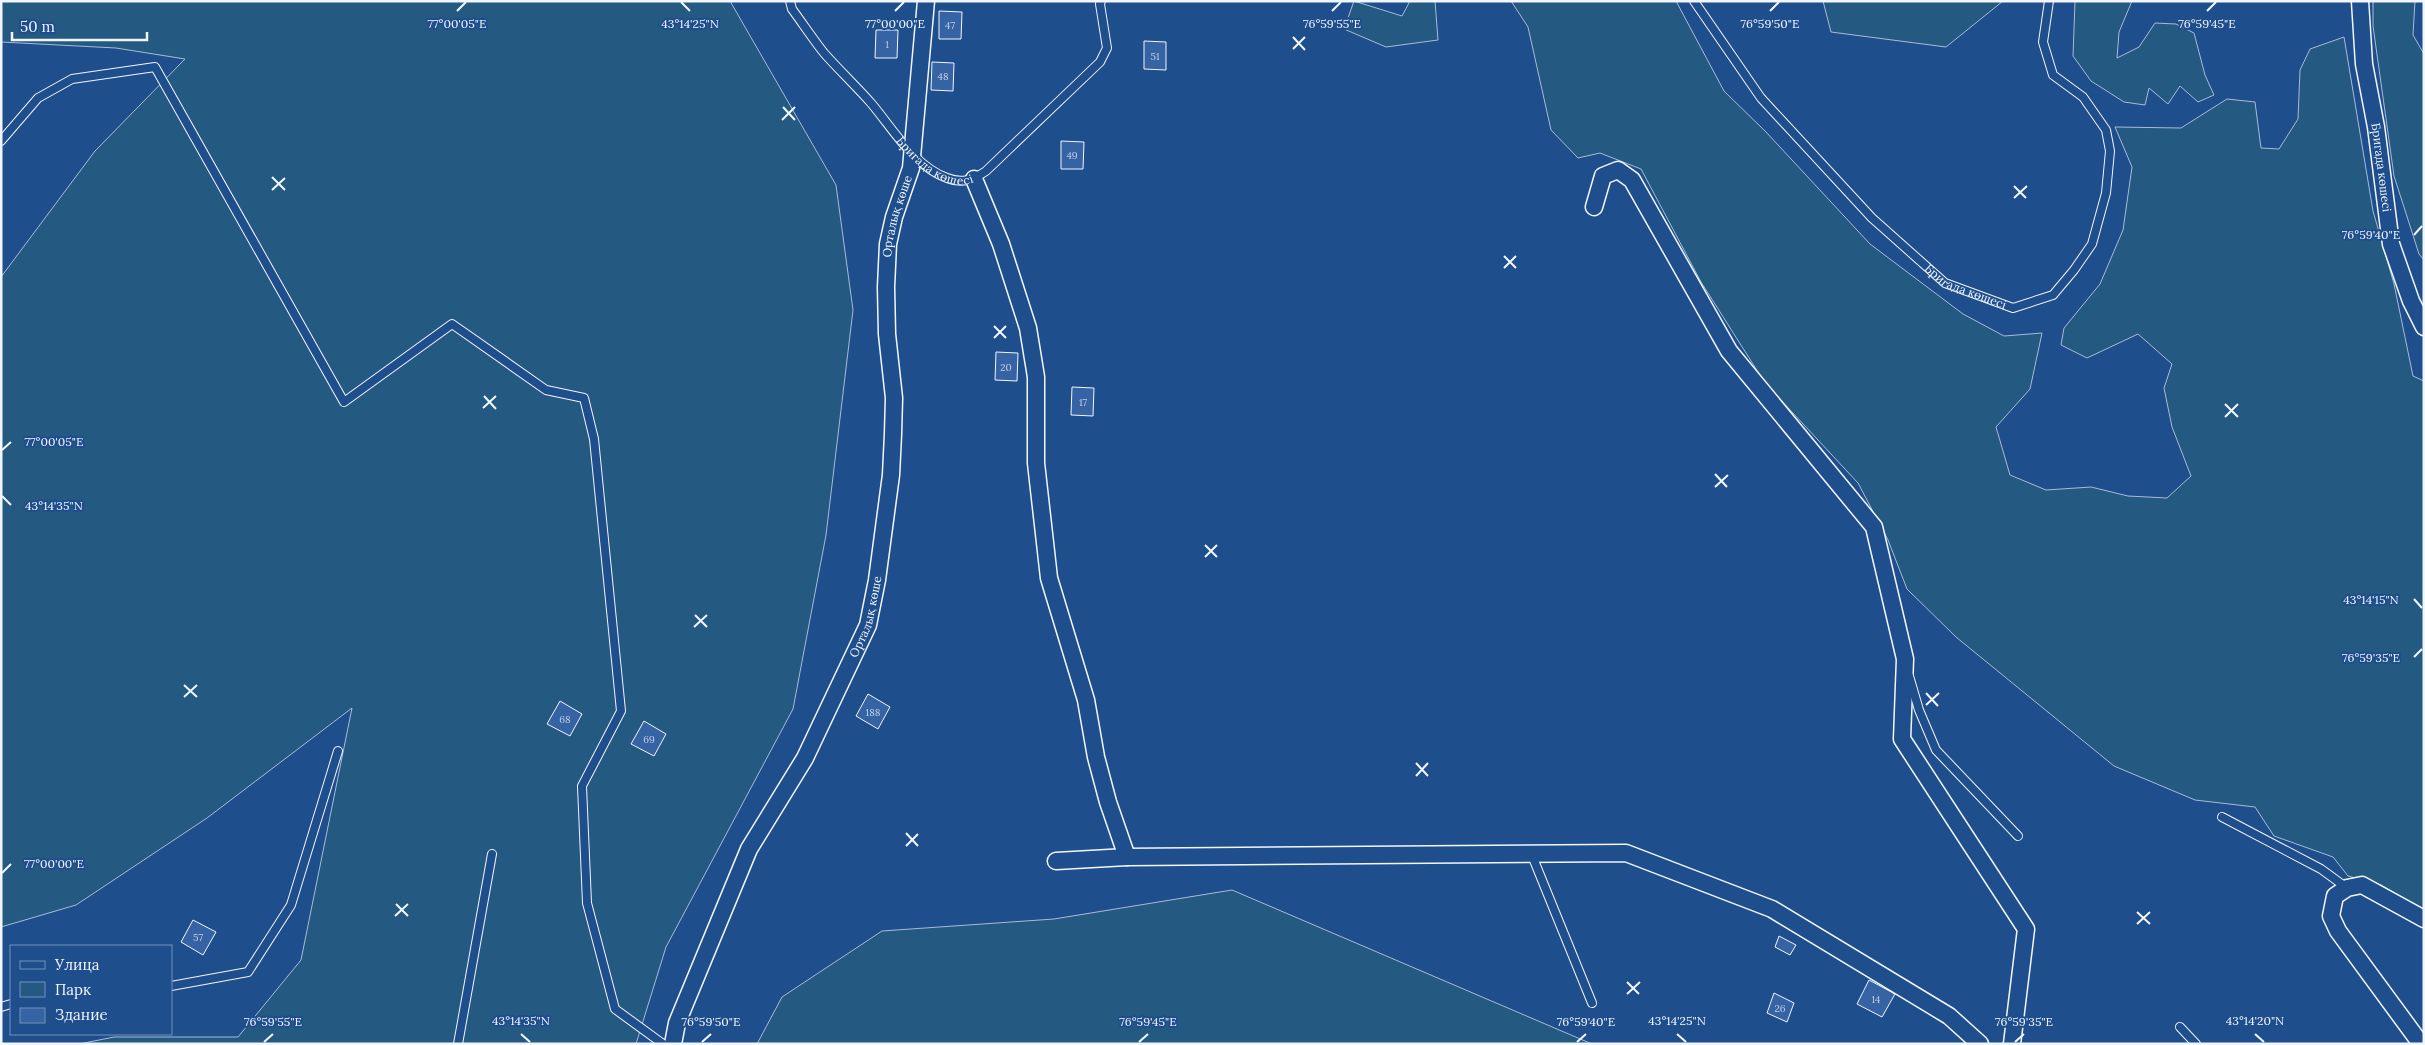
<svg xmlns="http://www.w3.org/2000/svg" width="2425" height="1045" viewBox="0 0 2425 1045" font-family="Lora,serif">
	<rect width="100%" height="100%" fill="#1f4e8c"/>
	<path fill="#245a82" stroke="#a8bbd7" d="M1,1H730L836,185L853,310L826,535L793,709L666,947L636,1044H79L114,1037H238L301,960L352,708L207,818L76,905L1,927V277L95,151L185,59L116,48L1,42Z
		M1354,1L1402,16L1410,1H1435L1438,40L1386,47L1344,29Z
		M1511,1H1676L1724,91L1766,132L1870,244L1963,314L2004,336L2042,333L2030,389L1996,427L2010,475L2046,490L2091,487L2128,496L2167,498L2191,476L2172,427L2164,388L2172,364L2138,334L2087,358L2061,345L2064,328L2100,284L2123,230L2132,167L2115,127L2181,128L2227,99L2255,102L2261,148L2279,149L2298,119L2300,70L2310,49L2344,37L2373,211L2394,284L2413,376L2424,381V910L2381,885L2348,876L2333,857L2274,836L2255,807L2195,800L2114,766L1956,637L1907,589L1888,540L1858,483L1765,383L1701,282L1641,169L1600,153L1578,158L1551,130L1528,27Z
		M1823,1H2003L1946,47L1831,32Z
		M2075,1H2132L2119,32L2117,58L2139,47L2155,23L2176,24L2194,33L2205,75L2214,95L2198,102L2180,86L2168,104L2149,88L2145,105L2124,102L2091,81L2073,56Z
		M2373,1H2415L2413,35L2424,54V260L2419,254L2394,176L2373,26Z
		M1232,890L1592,1044H757L782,997L882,931L1054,919Z"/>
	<path fill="#3563a3" stroke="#f2f6ff" d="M939,11L962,12L961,39H939Z
		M876,30H898L897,58H875Z
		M1144,41L1166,42V70L1144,69Z
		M932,62L954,63L953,91L931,90Z
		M1061,141L1084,142L1083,169H1061Z
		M996,352L1018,353L1017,381L995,380Z
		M1072,387L1094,388L1093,416L1071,415Z
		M868,694L890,707L878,729L856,716Z
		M560,701L582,714L570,736L547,724Z
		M644,721L666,734L654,756L631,744Z
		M193,920L216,932L203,955L181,942Z
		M1779,936L1796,945L1790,955L1775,947Z
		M1869,980L1895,994L1882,1017L1857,1004Z
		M1774,993L1794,1003L1787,1022L1767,1013Z"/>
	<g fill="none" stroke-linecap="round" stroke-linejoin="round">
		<g stroke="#f2f6ff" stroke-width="10">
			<g id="service">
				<path id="s1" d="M790,1L792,9C803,24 813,39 824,53C839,70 856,86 871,103C893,129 914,166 947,178C962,184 973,180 986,171L1100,62L1107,48L1100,4L1101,1"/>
				<path id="s2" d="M1694,1L1761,98L1872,218L1945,283L2013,308L2053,295L2074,270L2092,244L2106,193L2110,151L2106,130L2083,97L2053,75L2043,42L2049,1"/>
				<path d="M1,141L38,98L72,79L155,67L344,402L452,324L546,390L584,398L594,439L621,711L582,786L587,903L615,1009L663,1044"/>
				<path d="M1909,676L1919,710L1936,750L2018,836"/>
				<path d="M2222,817L2321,869L2347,888"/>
				<path d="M1531,853L1592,1003"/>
				<path d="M171,986L248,972L291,905L338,751"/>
				<path d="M1,1007L11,1004"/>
				<path d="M2180,1027L2196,1044"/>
				<path d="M458,1044L492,854"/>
			</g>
		</g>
		<g stroke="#f2f6ff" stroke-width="19">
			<g id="minor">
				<path id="s3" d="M2360,1L2364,64L2376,127L2391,244L2411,301L2424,327"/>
				<path d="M974,179L1001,244L1028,328L1036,377V463L1049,578L1086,700L1096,757L1108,802L1127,857L1056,861"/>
				<path d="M1594,207L1603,176L1618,170L1632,180L1729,351L1874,527L1905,659L1902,739L2026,929L2012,1044"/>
				<path d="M1127,857L1626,853L1772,909L1949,1016L1980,1044"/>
				<path id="s4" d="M673,1044L677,1023L749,849L805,758L868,625L877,580L891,475L893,434L894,398L887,334L886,287L888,244L894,217L911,168L926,1"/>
				<path d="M2421,1044L2338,931L2331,916L2335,896L2347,888L2362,885L2424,919"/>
			</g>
		</g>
		<use href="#service" stroke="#1f4e8c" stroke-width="8"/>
		<use href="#minor" stroke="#1f4e8c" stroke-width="16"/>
	</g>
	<path fill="none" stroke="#f2f6ff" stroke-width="2" d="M681,2L690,11M457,11L466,2M895,11L904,2M1332,11L1341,2M1770,11L1779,2M2207,11L2216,2M1293,37L1305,50M1293,49L1305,37M783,107L795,120M782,120L795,107M272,177L285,190M2014,186L2026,198M272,190L285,178M2014,198L2027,186M2414,235L2422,226M1504,256L1516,268M1504,268L1516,256M994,326L1006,338M994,338L1006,326M484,396L496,409M2225,404L2238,417M483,408L496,396M2225,417L2238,404M2,450L11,442M1715,474L1727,487M1715,487L1728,475M2,496L11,505M1205,545L1217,557M1205,557L1217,545M2414,599L2422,608M695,615L707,627M694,627L707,615M2414,657L2422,649M184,685L197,697M1926,693L1938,706M184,697L197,685M1926,705L1939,693M1416,763L1428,776M1416,776L1428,763M906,833L918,846M906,846L918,834M2,873L11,864M396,904L408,916M2137,912L2150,924M395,916L408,904M2137,924L2150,912M1627,982L1639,994M1627,994L1640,982M521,1034L530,1042M1677,1034L1686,1042M2255,1034L2264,1042M264,1042L273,1034M702,1042L711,1034M1139,1042L1148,1034M1577,1042L1586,1034M2015,1042L2024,1034"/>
	<g text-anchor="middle" stroke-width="4" stroke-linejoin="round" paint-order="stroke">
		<g font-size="10" fill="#c3d1e8">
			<text x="950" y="29">47</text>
			<text x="887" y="48">1</text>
			<text x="1155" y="60">51</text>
			<text x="943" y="80">48</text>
			<text x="1072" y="159">49</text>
			<text x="1006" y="371">20</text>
			<text x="1083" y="406">17</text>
			<text x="873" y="716">188</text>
			<text x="565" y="723">68</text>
			<text x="649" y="743">69</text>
			<text x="198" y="941">57</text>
			<text x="1876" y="1003">14</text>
			<text x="1780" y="1012">26</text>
		</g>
		<g font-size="12" fill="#f2f6ff" stroke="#1f4e8c">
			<text dy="4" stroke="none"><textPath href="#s1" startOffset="221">Бригада көшесі</textPath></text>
			<text dy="4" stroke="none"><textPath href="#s3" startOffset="168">Бригада көшесі</textPath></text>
			<text dy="4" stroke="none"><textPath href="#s4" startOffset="876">Орталық көше</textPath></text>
			<text dy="4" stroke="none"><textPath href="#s2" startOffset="399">Бригада көшесі</textPath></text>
			<text dy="4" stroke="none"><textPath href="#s4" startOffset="471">Орталық көше</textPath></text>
		</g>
	</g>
	<g font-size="12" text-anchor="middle" fill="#f2f6ff" stroke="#1f4e8c" stroke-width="4" stroke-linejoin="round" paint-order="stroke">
		<text x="457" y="28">77°00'05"E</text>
		<text x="895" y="28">77°00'00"E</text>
		<text x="1332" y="28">76°59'55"E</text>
		<text x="1770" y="28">76°59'50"E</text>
		<text x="2207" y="28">76°59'45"E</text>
		<text x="690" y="28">43°14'25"N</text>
		<text x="2371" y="239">76°59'40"E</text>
		<text x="54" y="446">77°00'05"E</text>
		<text x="54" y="510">43°14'35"N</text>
		<text x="2371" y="604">43°14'15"N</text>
		<text x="2371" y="662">76°59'35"E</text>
		<text x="54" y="868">77°00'00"E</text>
		<text x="521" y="1025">43°14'35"N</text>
		<text x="1677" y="1025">43°14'25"N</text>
		<text x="2255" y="1025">43°14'20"N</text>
		<text x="273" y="1026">76°59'55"E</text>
		<text x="711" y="1026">76°59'50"E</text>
		<text x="1148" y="1026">76°59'45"E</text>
		<text x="1586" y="1026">76°59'40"E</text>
		<text x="2024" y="1026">76°59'35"E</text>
	</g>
	<rect width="2425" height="1045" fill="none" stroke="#f2f6ff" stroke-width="5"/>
	<rect x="10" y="945" width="162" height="90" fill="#1f4e8c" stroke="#7391ba"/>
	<rect x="20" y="961" width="25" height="8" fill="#1f4e8c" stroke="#7391ba"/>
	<text x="55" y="970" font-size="15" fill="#f2f6ff">Улица</text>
	<rect x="20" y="982" width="25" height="15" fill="#245a82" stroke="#7391ba"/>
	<text x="55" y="995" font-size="15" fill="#f2f6ff">Парк</text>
	<rect x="20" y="1008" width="25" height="15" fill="#3563a3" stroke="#7391ba"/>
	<text x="55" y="1020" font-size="15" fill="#f2f6ff">Здание</text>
	<path d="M12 32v8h135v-8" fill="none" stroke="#f2f6ff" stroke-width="2.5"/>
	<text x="20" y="32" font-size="15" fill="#f2f6ff" stroke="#1f4e8c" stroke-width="4" paint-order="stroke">50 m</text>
</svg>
